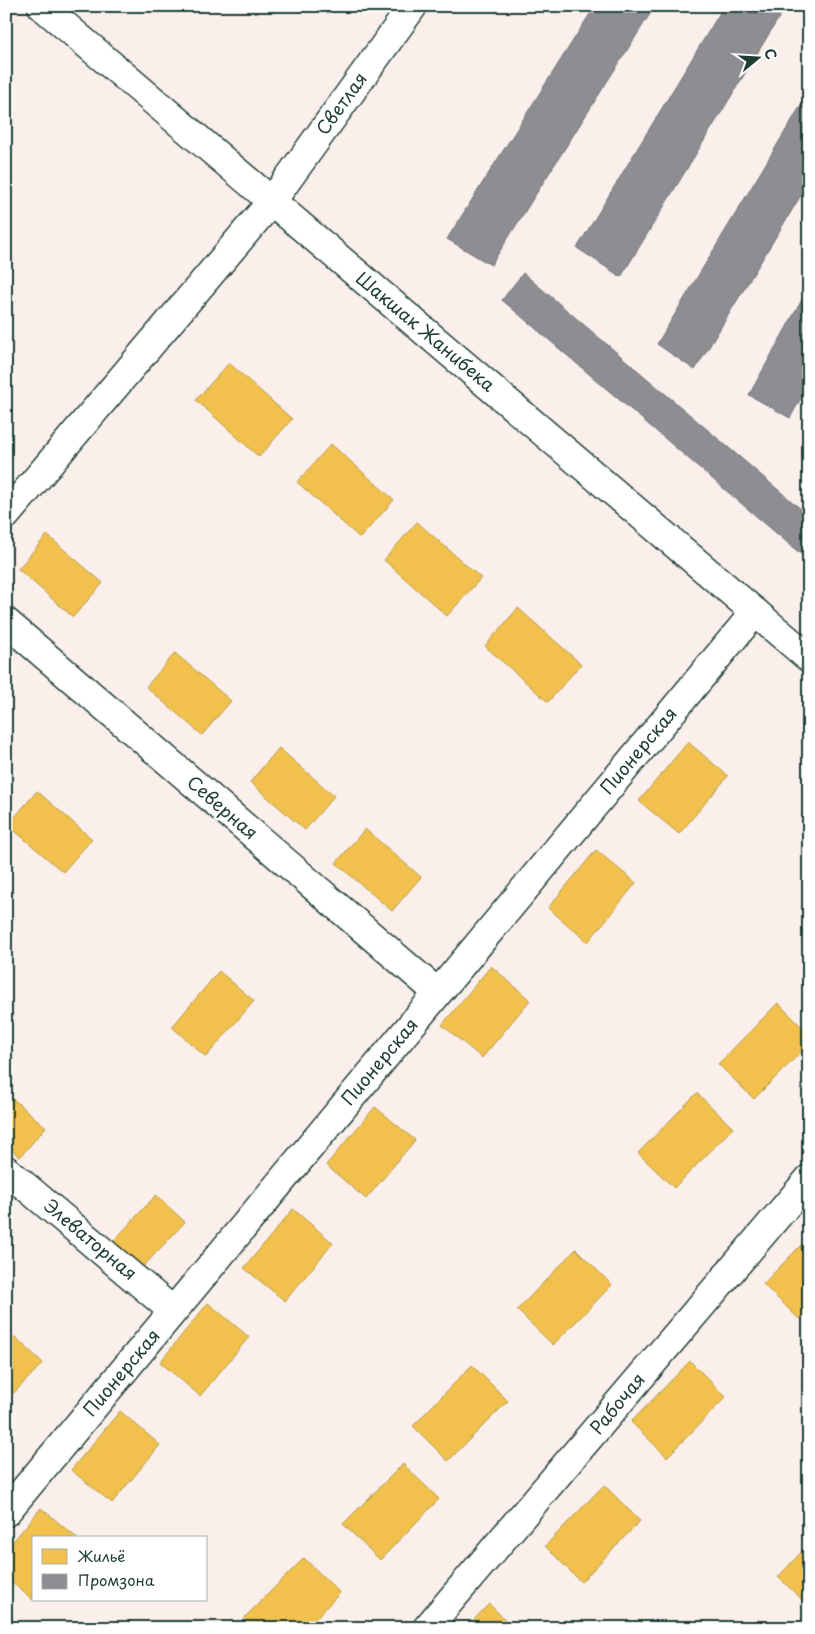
<svg xmlns="http://www.w3.org/2000/svg" width="815" height="1634" viewBox="0 0 815 1634" font-family="'Playpen Sans',sans-serif">
	<rect width="100%" height="100%" fill="#faefeb"/>
	<filter id="ink" filterUnits="userSpaceOnUse"><feTurbulence type="fractalNoise" baseFrequency=".02" numOctaves="2"/><feDisplacementMap in="SourceGraphic" scale="10" xChannelSelector="R" yChannelSelector="G"/><feConvolveMatrix kernelMatrix="1 2 1 2 8 2 1 2 1" color-interpolation-filters="sRGB"/></filter>
	<g filter="url(#ink)">
		<path fill="#f2c14e" stroke="#b39946" d="M229,363L292,419L259,457L196,400Z
			M331,444L394,500L360,538L297,482Z
			M417,522L481,578L447,616L384,560Z
			M47,535L103,583L73,617L18,569Z
			M518,608L581,664L548,702L485,646Z
			M175,653L231,701L202,735L146,687Z
			M688,742L728,776L679,834L639,801Z
			M279,748L334,796L305,830L250,782Z
			M37,791L92,839L63,872L8,825Z
			M365,829L421,877L392,911L336,863Z
			M596,850L636,883L588,942L548,908Z
			M491,966L530,1000L482,1058L442,1025Z
			M219,971L254,1001L206,1057L172,1027Z
			M778,1003L809,1034V1044L754,1099L718,1064Z
			M6,1093L46,1127L20,1157L6,1145Z
			M697,1093L733,1128L674,1188L638,1153Z
			M375,1107L415,1140L366,1199L326,1165Z
			M156,1195L185,1222L139,1271L110,1245Z
			M293,1209L333,1243L285,1301L244,1268Z
			M809,1237V1309L799,1319L763,1284Z
			M576,1249L612,1285L553,1345L517,1310Z
			M208,1303L249,1337L200,1396L160,1362Z
			M14,1336L43,1363L6,1401V1344Z
			M690,1361L726,1397L667,1457L631,1422Z
			M472,1365L508,1401L448,1461L413,1426Z
			M120,1411L160,1445L112,1503L71,1470Z
			M403,1464L439,1499L380,1560L343,1524Z
			M604,1485L640,1521L581,1582L545,1546Z
			M41,1508L77,1538H34L33,1600L6,1578V1550Z
			M809,1544V1606L778,1577Z
			M304,1558L340,1593L306,1628H254L244,1618Z
			M489,1604L514,1628H466Z"/>
		<path fill="#8d8d92" stroke="#6c7576" d="M595,6H655L491,265L447,239Z
			M724,6H786L621,277L577,248Z
			M809,92V182L695,370L657,344Z
			M523,273L809,516V561L502,300Z
			M809,287V384L790,418L749,395Z"/>
		<g fill="none" stroke-linecap="round" stroke-linejoin="round">
			<g stroke="#1f3d34" stroke-width="31">
				<path id="minor" d="M6,515L272,201L413,6
					M6,622L438,993
					M6,1170L173,1311
					M6,1512L755,612
					M427,1628L809,1179"/>
			</g>
			<g stroke="#1f3d34" stroke-width="31">
				<path id="major" d="M42,6L809,658"/>
			</g>
			<use href="#minor" stroke="#fff" stroke-width="28"/>
			<use href="#major" stroke="#fff" stroke-width="28"/>
		</g>
	</g>
	<g text-anchor="middle" stroke-width="5" stroke-linejoin="round" paint-order="stroke">
		<g font-size="18" fill="#1f3d34" stroke="#fff">
			<text transform="translate(342 104) rotate(-54)" y="6">Светлая</text>
			<text transform="translate(425 332) rotate(40)" y="6">Шакшак Жанибека</text>
			<text transform="translate(639 751) rotate(-50)" y="6">Пионерская</text>
			<text transform="translate(222 808) rotate(41)" y="6">Северная</text>
			<text transform="translate(380 1062) rotate(-50)" y="6">Пионерская</text>
			<text transform="translate(90 1240) rotate(40)" y="6">Элеваторная</text>
			<text transform="translate(122 1373) rotate(-50)" y="6">Пионерская</text>
			<text transform="translate(618 1404) rotate(-50)" y="6">Рабочая</text>
		</g>
	</g>
	<rect width="815" height="1634" fill="none" stroke="#fff" stroke-width="25"/>
	<rect x="12" y="12" width="790" height="1609" fill="none" stroke="#1f3d34" stroke-width="2" filter="url(#ink)"/>
	<rect x="32" y="1536" width="175" height="65" fill="#ffffff" stroke="#a5b1ae"/>
	<rect x="42" y="1549" width="25" height="15" fill="#f2c14e" stroke="#a5b1ae"/>
	<text x="78" y="1562" font-size="15" fill="#1f3d34">Жильё</text>
	<rect x="42" y="1574" width="25" height="15" fill="#8d8d92" stroke="#a5b1ae"/>
	<text x="78" y="1586" font-size="15" fill="#1f3d34">Промзона</text>
	<g transform="translate(758 58) rotate(72)" stroke="#ffffff" stroke-width="4" paint-order="stroke">
	<path d="M0-4L9 19L0 12L-9 19Z" fill="#1f3d34"/>
	<text y="-8" font-size="14" font-weight="bold" text-anchor="middle" fill="#1f3d34">С</text>
	</g>
</svg>
